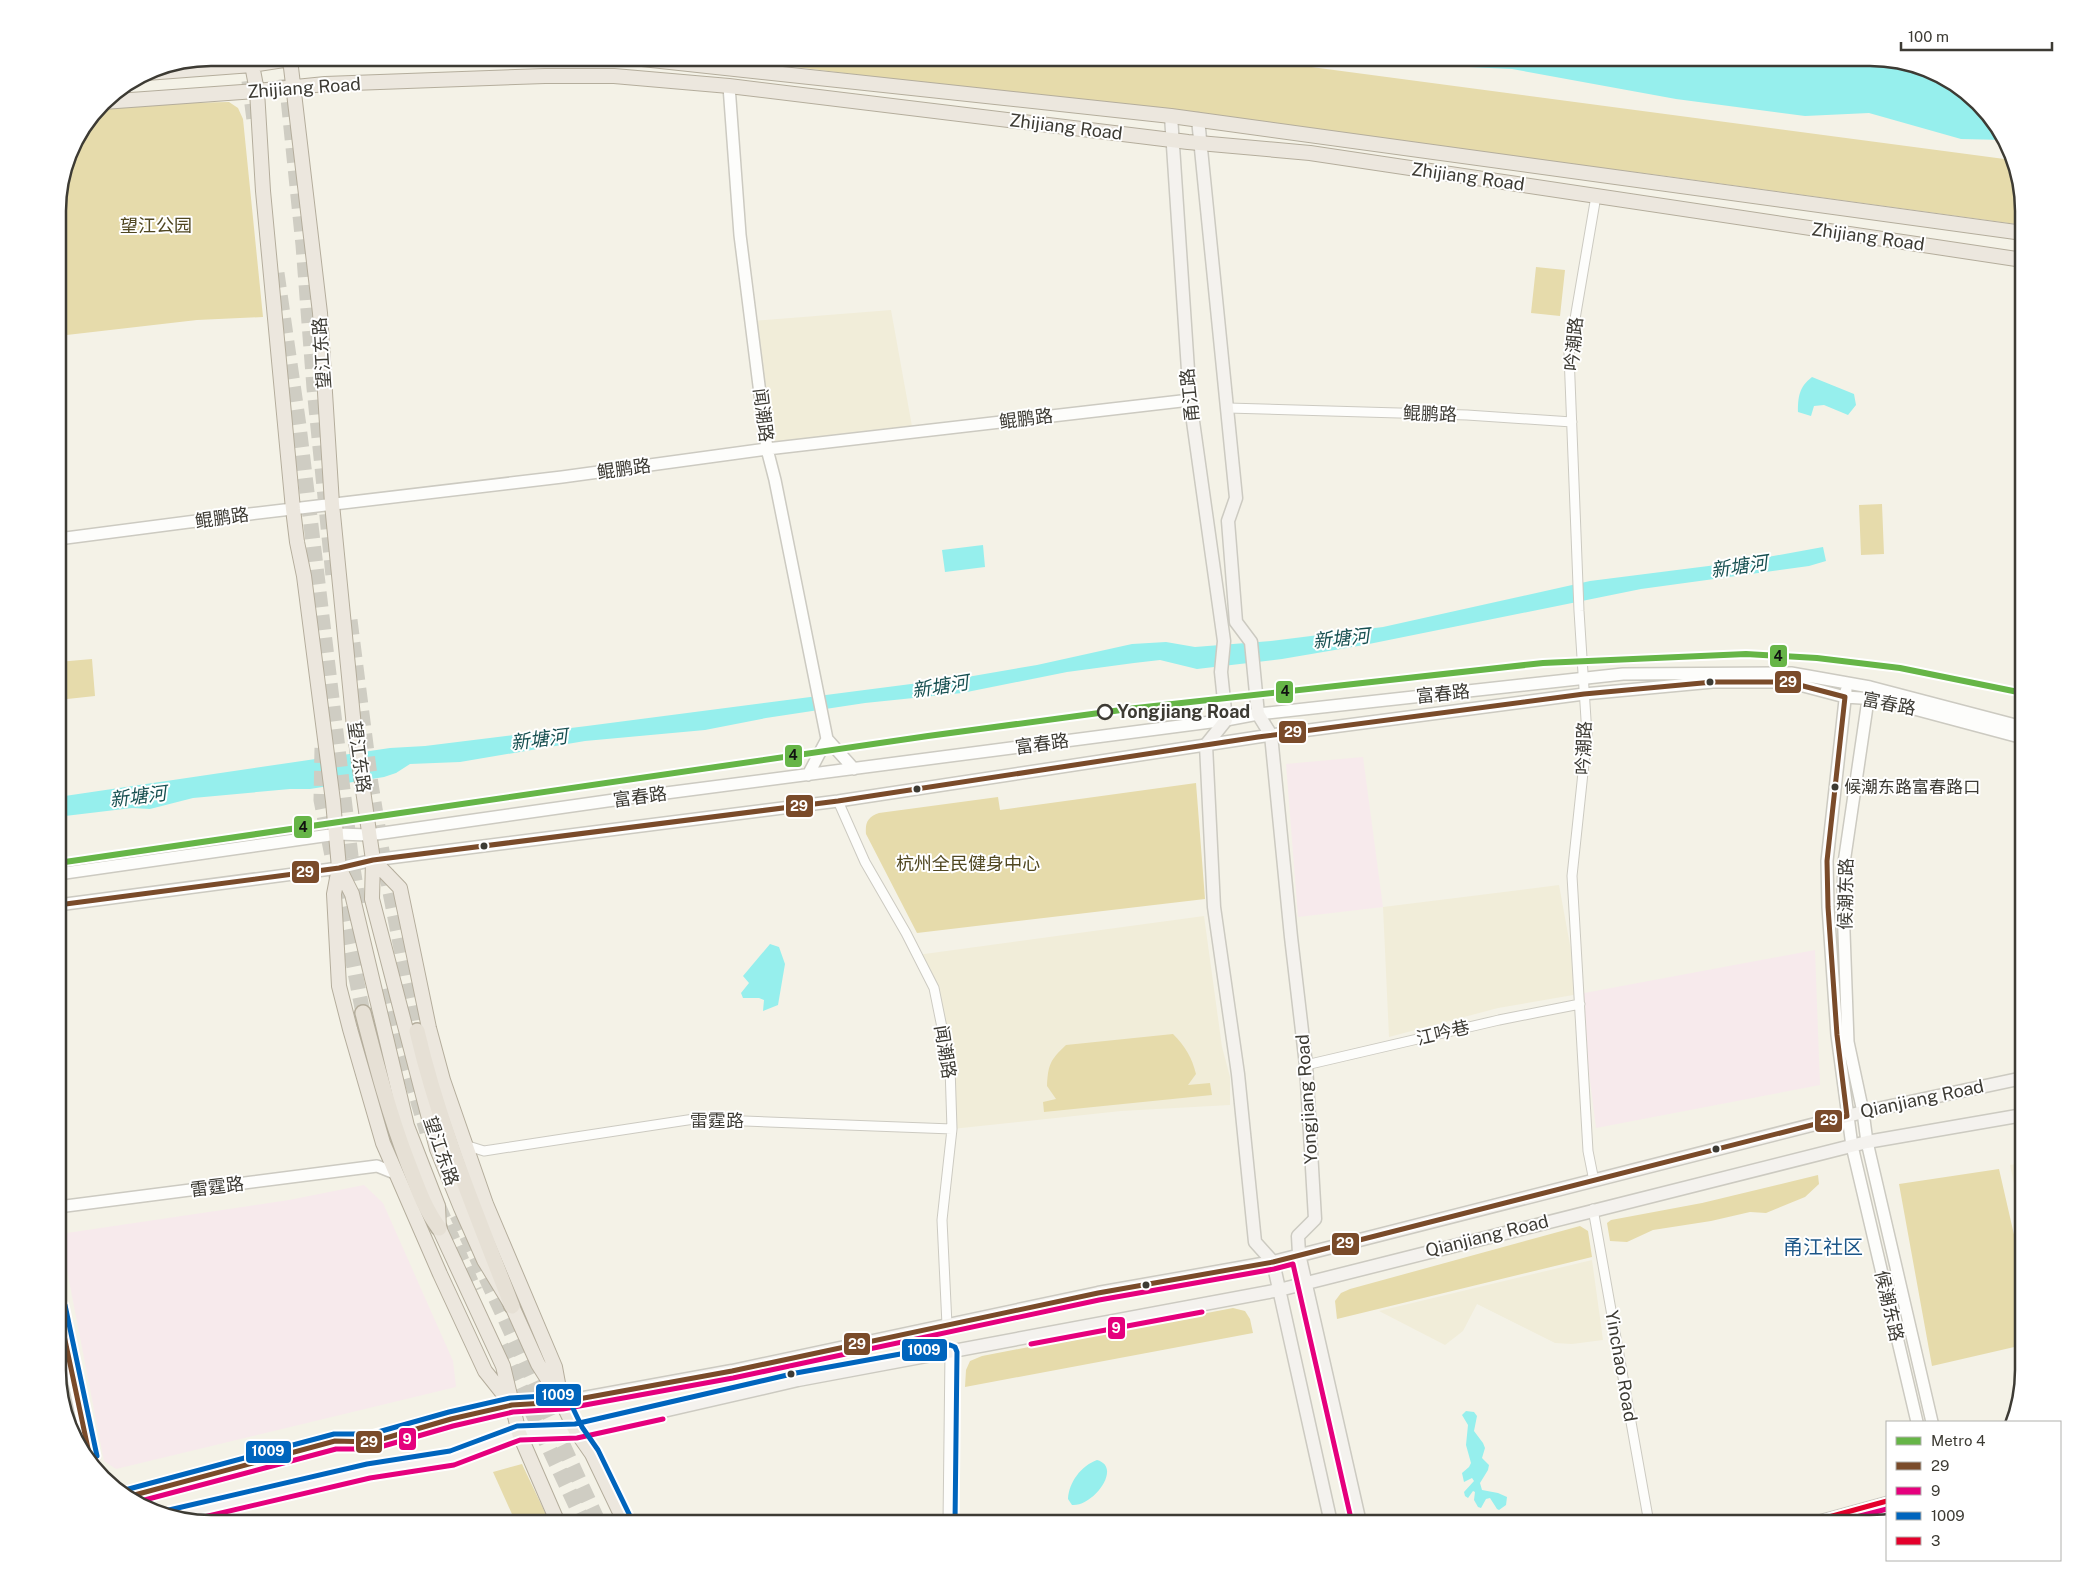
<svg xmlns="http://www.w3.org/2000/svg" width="2081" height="1581" viewBox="0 0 2081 1581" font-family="'Public Sans','Noto Sans SC',sans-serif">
	<rect width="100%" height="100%" fill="#f4f2e7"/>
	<path fill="#f7eaec" d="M1363,757L1383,907L1298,917L1286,764Z
		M1815,950L1820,1085L1596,1128L1579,994Z
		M364,1185L383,1203L453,1361L456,1387L116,1469L104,1461L60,1234L289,1200Z"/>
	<path fill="#f1edd9" d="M891,310L913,432L767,449L751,321Z
		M1559,885L1579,994L1498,1008L1389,1037L1383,907Z
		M1204,916L1222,1047L1230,1077V1105L1121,1111L952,1129L950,1067L934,988L917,955Z
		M2023,1163V1225L2010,1165Z
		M1592,1260L1603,1340L1572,1344L1555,1343L1477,1304L1463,1331L1445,1345L1379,1311Z"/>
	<path fill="#e6dbab" d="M725,58H1244L2012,160L2023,211V225L1658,175Z
		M229,102L238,108L243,119L263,317L197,320L58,336V201L73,143L101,105Z
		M1536,267L1565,270L1560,316L1531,313Z
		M1882,504L1884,554L1861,555L1859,505Z
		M92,659L95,696L58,700V662Z
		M1196,783L1205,899L917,933L866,834C865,822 868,817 879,813L998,797L1000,810Z
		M1173,1034C1186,1047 1192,1058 1196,1074L1188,1085L1210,1083L1212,1095L1044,1112L1043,1102L1056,1099L1047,1086C1048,1065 1050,1060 1066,1045Z
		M1999,1169L2023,1274V1345L1932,1366L1899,1184Z
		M1818,1175L1819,1184L1805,1197L1766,1213L1750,1212L1711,1221L1653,1230L1627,1242L1610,1241L1607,1223L1611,1220L1702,1203Z
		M1580,1226L1588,1231L1592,1257L1337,1319L1335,1301L1341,1293L1350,1289Z
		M1233,1308L1245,1311L1250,1319L1253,1333L965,1387L966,1370L970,1361L982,1356Z
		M522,1464L550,1523H516L493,1472Z"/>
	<path fill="#96efed" d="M1337,58H1870L1920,66L1964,89L2005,140L1961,139L1869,113L1805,116L1676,99L1512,69L1362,62Z
		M1812,377L1854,394L1856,405L1848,415L1824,405L1814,406L1811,416L1798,412C1798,397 1799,387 1812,377Z
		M983,545L985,567L945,572L942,550Z
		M1823,547L1826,561L1809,566L1641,589L1364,645L1282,659L1197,669L1160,660L1134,663L1067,672L962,693L865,703L766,718L705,730L585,741L460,762L410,764L396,773L384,777L310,789H290L193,798L150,809L132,808L65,816L58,819V797L390,748L425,746L587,726L973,676L1037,665L1132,644L1166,642L1195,647L1271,641L1383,627L1590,581L1740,562Z
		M770,944L779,947L785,964L778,1005L763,1011L764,1000L759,998H743L741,993L749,983L743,976Z
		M1466,1411L1474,1412L1477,1416L1474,1431L1483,1443L1485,1448L1482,1458L1489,1465L1488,1470L1480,1483L1482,1490L1498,1493L1507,1497L1506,1505L1499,1510L1497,1509L1490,1498L1486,1499L1481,1508L1478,1507L1474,1500L1475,1492L1473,1491L1468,1498L1465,1496L1464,1492L1474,1481L1472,1478L1464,1482L1462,1473L1469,1467L1471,1463L1466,1445L1468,1425L1462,1415Z
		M1097,1460C1123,1467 1093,1507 1072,1505L1068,1499C1069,1482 1081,1466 1097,1460Z"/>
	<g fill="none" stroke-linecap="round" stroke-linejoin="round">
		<path stroke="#cfcdc3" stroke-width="15" stroke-dasharray="15 8" stroke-linecap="butt" d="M246,58L254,120
			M286,79L303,245L314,388L333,576
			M277,273L299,426L351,856L359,905
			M350,620L371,784L382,851L417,1031
			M322,748L321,800L363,1013
			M389,988L400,1042L427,1132
			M438,1205L475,1291
			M457,1215L599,1523
			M501,1346L584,1523"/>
		<g stroke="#cccac1" stroke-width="11">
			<path id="minor" d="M1228,408L1467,415L1572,422
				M838,801L865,862L906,933L934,988L950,1067L952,1129L942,1220L947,1325
				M1306,1065L1499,1020L1580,1004
				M465,1145L484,1151L694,1119L952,1129
				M1594,1181L1588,1151L1572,876L1587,735L1579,611L1569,354L1596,196
				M1593,1209L1649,1523
				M948,1523L950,1352
				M1807,1523L1887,1501"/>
		</g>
		<g stroke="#cccac1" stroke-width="14">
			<path id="tertiary" d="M729,86L740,235L767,449L775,480L827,739L854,769
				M58,539L250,514L562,477L767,449L1190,400
				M1846,691L1827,861L1828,907L1837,1035L1852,1146L1917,1422
				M1869,693L1844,863L1843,905L1848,1042L1863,1112L1867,1142L1932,1422
				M808,775L827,739
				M58,874L337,834L369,835L635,797L1226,720L1258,714L1623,674L1791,673L1870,687L2023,727
				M58,905L339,868L373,860L838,801L1271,735L1584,694L1713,682H1788L1845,697L1877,699L2023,738
				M58,1207L377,1166L397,1174
				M58,1307L90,1458"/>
		</g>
		<g stroke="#cccac1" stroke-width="15">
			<path id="secondary" d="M1171,116L1190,400L1224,641L1221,672L1226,720L1206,745L1214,907L1238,1074L1255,1242L1273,1262L1331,1523
				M1198,119L1236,498L1228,521L1236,622L1251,642L1258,714L1271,735L1291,937L1306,1065L1315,1219L1298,1236L1299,1254L1360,1523
				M127,1497L335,1441L372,1442L451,1419L512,1405L562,1402L732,1371L1098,1293L1273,1262L1863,1112L2023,1078
				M171,1517L369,1471L452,1458L519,1433L576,1431L798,1380L1279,1290L1867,1142L2023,1115"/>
		</g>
		<g stroke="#b4ad9c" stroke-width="16">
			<path id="primary" d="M633,58L1171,116L2023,233
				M290,59L320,313L332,504L354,727L373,860L372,899L437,1149L461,1208L484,1260L512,1306L538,1364L562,1402L576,1431L592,1454L625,1523
				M252,65L257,91L263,191L293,509L297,542L304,576L333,801L339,868L334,894L339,986L350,1029L383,1143L440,1274L485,1371L512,1405
				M146,73L252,65L290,59L398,58
				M103,102L257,91L325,84L545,76H614L729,86L1188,142L1310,153L2023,260
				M373,860L400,888L429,1028L443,1080L486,1204L555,1367L560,1394
				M339,868L352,894L407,1126L438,1206L439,1228L503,1366L519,1433L558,1523"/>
		</g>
		<g stroke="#b4ad9c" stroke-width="18">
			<path id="trunk" d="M363,1013C376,1063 389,1114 408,1163C417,1186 424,1208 439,1228
				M417,1031C439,1126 477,1215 512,1306"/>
		</g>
		<use href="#minor" stroke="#fdfdfb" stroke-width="9"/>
		<use href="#tertiary" stroke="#fdfdfb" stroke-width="11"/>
		<use href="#secondary" stroke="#f4f2ee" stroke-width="12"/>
		<use href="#primary" stroke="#ece7de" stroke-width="14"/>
		<use href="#trunk" stroke="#e6e0d5" stroke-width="15"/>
		<g stroke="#fff" stroke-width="9">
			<path id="bus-1" d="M58,905L339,868L373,860L838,801L1258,737L1584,694L1713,682H1788L1845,697L1827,861L1828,907L1837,1035L1847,1116L1273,1262L1098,1293L732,1371L562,1402L512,1405L451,1419L372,1442L335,1441L127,1497
				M58,1307L90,1458"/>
		</g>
		<g stroke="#fff" stroke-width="9">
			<path id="bus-2" d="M1031,1344L1202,1312
				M137,1502L336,1449H373L453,1426L513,1412L563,1409L733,1378L1099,1300L1274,1269L1293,1264L1352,1523
				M191,1520L370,1478L454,1465L520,1440L577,1438L663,1419
				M1833,1523L1887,1509"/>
		</g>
		<g stroke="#fff" stroke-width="9">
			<path id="bus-3" d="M65,1305L97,1456
				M125,1490L334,1434H371L449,1412L510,1398L562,1395L568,1398L582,1427L598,1450L632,1520
				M169,1510L367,1464L450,1451L517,1426L575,1424L796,1373L950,1345L955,1347L957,1352L955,1523"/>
		</g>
		<g stroke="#fff" stroke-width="9">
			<path id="bus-4" d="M1807,1523L1887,1501"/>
		</g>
		<use href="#bus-1" stroke="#7a4b2a" stroke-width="5"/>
		<use href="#bus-2" stroke="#e5007d" stroke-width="5"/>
		<use href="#bus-3" stroke="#0065bd" stroke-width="5"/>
		<use href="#bus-4" stroke="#e4002b" stroke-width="5"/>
		<g stroke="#fff" stroke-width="10">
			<path id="metro-1" d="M58,863L928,736L1136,708L1543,663L1746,654L1817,658L1900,668L2023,693"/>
		</g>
		<use href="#metro-1" stroke="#66b547" stroke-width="6"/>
	</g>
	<g fill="#3d3b34" stroke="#fff" stroke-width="2">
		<circle cx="1710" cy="682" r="4.5"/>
		<circle cx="1835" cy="787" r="4.5"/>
		<circle cx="917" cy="789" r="4.5"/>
		<circle cx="484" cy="846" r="4.5"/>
		<circle cx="1716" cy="1149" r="4.5"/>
		<circle cx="1146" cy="1285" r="4.5"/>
		<circle cx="791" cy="1374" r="4.5"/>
	</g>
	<circle fill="#fff" stroke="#3d3b34" stroke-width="2.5" cx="1105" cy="712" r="7"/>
	<g text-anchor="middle" stroke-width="4" stroke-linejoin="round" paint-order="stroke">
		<g font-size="17" fill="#3d3b34" stroke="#fff" text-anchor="start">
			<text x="1844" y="793">候潮东路富春路口</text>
		</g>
		<g font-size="18" fill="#3d3b34" stroke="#fff">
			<text transform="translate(304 88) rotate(-4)" y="6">Zhijiang Road</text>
			<text transform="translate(1066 127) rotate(7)" y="6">Zhijiang Road</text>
			<text transform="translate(1468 177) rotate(8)" y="6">Zhijiang Road</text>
			<text transform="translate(1868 237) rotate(8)" y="6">Zhijiang Road</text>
			<text transform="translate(1574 344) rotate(-85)" y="6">吟潮路</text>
			<text transform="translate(322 353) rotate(-94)" y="6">望江东路</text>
			<text transform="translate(1190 395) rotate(-96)" y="6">甬江路</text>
			<text transform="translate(1430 414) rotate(2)" y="6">鲲鹏路</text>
			<text transform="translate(763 415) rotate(83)" y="6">闻潮路</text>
			<text transform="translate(1026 419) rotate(-7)" y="6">鲲鹏路</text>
			<text transform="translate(624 469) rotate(-8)" y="6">鲲鹏路</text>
			<text transform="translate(222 518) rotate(-8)" y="6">鲲鹏路</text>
			<text transform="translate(1443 694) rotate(-6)" y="6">富春路</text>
			<text transform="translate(1889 704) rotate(11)" y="6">富春路</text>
			<text transform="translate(1042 744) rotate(-8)" y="6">富春路</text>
			<text transform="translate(1584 748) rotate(-88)" y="6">吟潮路</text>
			<text transform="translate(359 757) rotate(82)" y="6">望江东路</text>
			<text transform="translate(640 797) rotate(-8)" y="6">富春路</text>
			<text transform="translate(1846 894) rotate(-89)" y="6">候潮东路</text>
			<text transform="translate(1443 1033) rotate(-13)" y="6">江吟巷</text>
			<text transform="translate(945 1052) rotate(81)" y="6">闻潮路</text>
			<text transform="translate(1307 1099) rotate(-94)" y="6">Yongjiang Road</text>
			<text transform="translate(1922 1099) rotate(-12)" y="6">Qianjiang Road</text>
			<text x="717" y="1127">雷霆路</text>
			<text transform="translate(441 1151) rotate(71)" y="6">望江东路</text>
			<text transform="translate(217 1187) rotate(-7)" y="6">雷霆路</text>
			<text transform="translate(1487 1236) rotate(-14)" y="6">Qianjiang Road</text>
			<text transform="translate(1889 1306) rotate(77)" y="6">候潮东路</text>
			<text transform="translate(1621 1366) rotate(80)" y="6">Yinchao Road</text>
		</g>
		<g font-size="18" fill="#504721" stroke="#fff">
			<text x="156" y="232">望江公园</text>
			<text x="968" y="870">杭州全民健身中心</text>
		</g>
		<g font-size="18" font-weight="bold" fill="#3d3b34" stroke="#fff" text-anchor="start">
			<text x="1117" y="718">Yongjiang Road</text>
		</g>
		<g font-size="19" font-style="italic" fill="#175051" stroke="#fff">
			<text transform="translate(1739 566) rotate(-8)" y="7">新塘河</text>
			<text transform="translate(1341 638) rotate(-6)" y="7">新塘河</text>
			<text transform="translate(940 686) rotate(-9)" y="7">新塘河</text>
			<text transform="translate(539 739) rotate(-7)" y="7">新塘河</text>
			<text transform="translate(138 796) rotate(-7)" y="7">新塘河</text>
		</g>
		<g font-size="20" fill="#1d5788" stroke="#fff">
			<text x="1823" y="1254">甬江社区</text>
		</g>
	</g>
	<path d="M0 0H2081V1581H0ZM211 66H1870A145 145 0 0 1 2015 211V1370A145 145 0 0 1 1870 1515H211A145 145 0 0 1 66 1370V211A145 145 0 0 1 211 66Z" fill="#fff" fill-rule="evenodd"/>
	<path fill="none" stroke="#3d3b34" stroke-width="2.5" d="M211 66H1870A145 145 0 0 1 2015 211V1370A145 145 0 0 1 1870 1515H211A145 145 0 0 1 66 1370V211A145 145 0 0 1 211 66Z"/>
	<g stroke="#fff" stroke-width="2">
		<rect x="1769" y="644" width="19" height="24" rx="5" fill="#66b547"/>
		<rect x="1774" y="670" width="28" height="24" rx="5" fill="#7a4b2a"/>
		<rect x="1275" y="680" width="19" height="24" rx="5" fill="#66b547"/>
		<rect x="1278" y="720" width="29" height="24" rx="5" fill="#7a4b2a"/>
		<rect x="784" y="744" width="19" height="24" rx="5" fill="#66b547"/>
		<rect x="785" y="794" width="29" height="24" rx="5" fill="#7a4b2a"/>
		<rect x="293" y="815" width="20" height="24" rx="5" fill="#66b547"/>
		<rect x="291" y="860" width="29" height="24" rx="5" fill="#7a4b2a"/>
		<rect x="1814" y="1109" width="29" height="24" rx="5" fill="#7a4b2a"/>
		<rect x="1331" y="1232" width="29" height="24" rx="5" fill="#7a4b2a"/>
		<rect x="1107" y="1316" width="19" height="24" rx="5" fill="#e5007d"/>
		<rect x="843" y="1332" width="28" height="24" rx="5" fill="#7a4b2a"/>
		<rect x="901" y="1338" width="47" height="24" rx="5" fill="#0065bd"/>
		<rect x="535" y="1383" width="47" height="24" rx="5" fill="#0065bd"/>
		<rect x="398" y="1427" width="19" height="24" rx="5" fill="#e5007d"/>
		<rect x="355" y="1430" width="28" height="24" rx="5" fill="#7a4b2a"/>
		<rect x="245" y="1440" width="47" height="24" rx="5" fill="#0065bd"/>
	</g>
	<g font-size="14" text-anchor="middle" font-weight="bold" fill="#fff">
		<text x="1788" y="687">29</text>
		<text x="1293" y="737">29</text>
		<text x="799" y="811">29</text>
		<text x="305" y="877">29</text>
		<text x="1829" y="1125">29</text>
		<text x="1345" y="1248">29</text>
		<text x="1116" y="1333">9</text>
		<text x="857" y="1349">29</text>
		<text x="924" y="1355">1009</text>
		<text x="558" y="1400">1009</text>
		<text x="407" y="1444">9</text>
		<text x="369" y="1447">29</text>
		<text x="268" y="1456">1009</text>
	</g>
	<g font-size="14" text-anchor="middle" font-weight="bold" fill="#111">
		<text x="1778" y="661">4</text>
		<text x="1285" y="696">4</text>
		<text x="793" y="760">4</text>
		<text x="303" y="832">4</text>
	</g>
	<rect x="1886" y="1421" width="175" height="140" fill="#ffffff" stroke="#b1b1ae"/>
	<rect x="1896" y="1437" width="25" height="8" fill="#66b547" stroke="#b1b1ae"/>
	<text x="1931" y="1446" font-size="15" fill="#3d3b34">Metro 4</text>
	<rect x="1896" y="1462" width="25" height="8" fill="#7a4b2a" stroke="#b1b1ae"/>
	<text x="1931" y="1471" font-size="15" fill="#3d3b34">29</text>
	<rect x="1896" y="1487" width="25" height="8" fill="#e5007d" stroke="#b1b1ae"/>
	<text x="1931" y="1496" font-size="15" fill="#3d3b34">9</text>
	<rect x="1896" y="1512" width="25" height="8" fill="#0065bd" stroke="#b1b1ae"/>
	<text x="1931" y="1521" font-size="15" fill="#3d3b34">1009</text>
	<rect x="1896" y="1537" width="25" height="8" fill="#e4002b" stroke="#b1b1ae"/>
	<text x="1931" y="1546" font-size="15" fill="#3d3b34">3</text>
	<path d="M1901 42v8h151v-8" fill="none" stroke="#3d3b34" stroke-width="2.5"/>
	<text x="1908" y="42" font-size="15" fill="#3d3b34" stroke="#ffffff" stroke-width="4" paint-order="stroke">100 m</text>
</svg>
